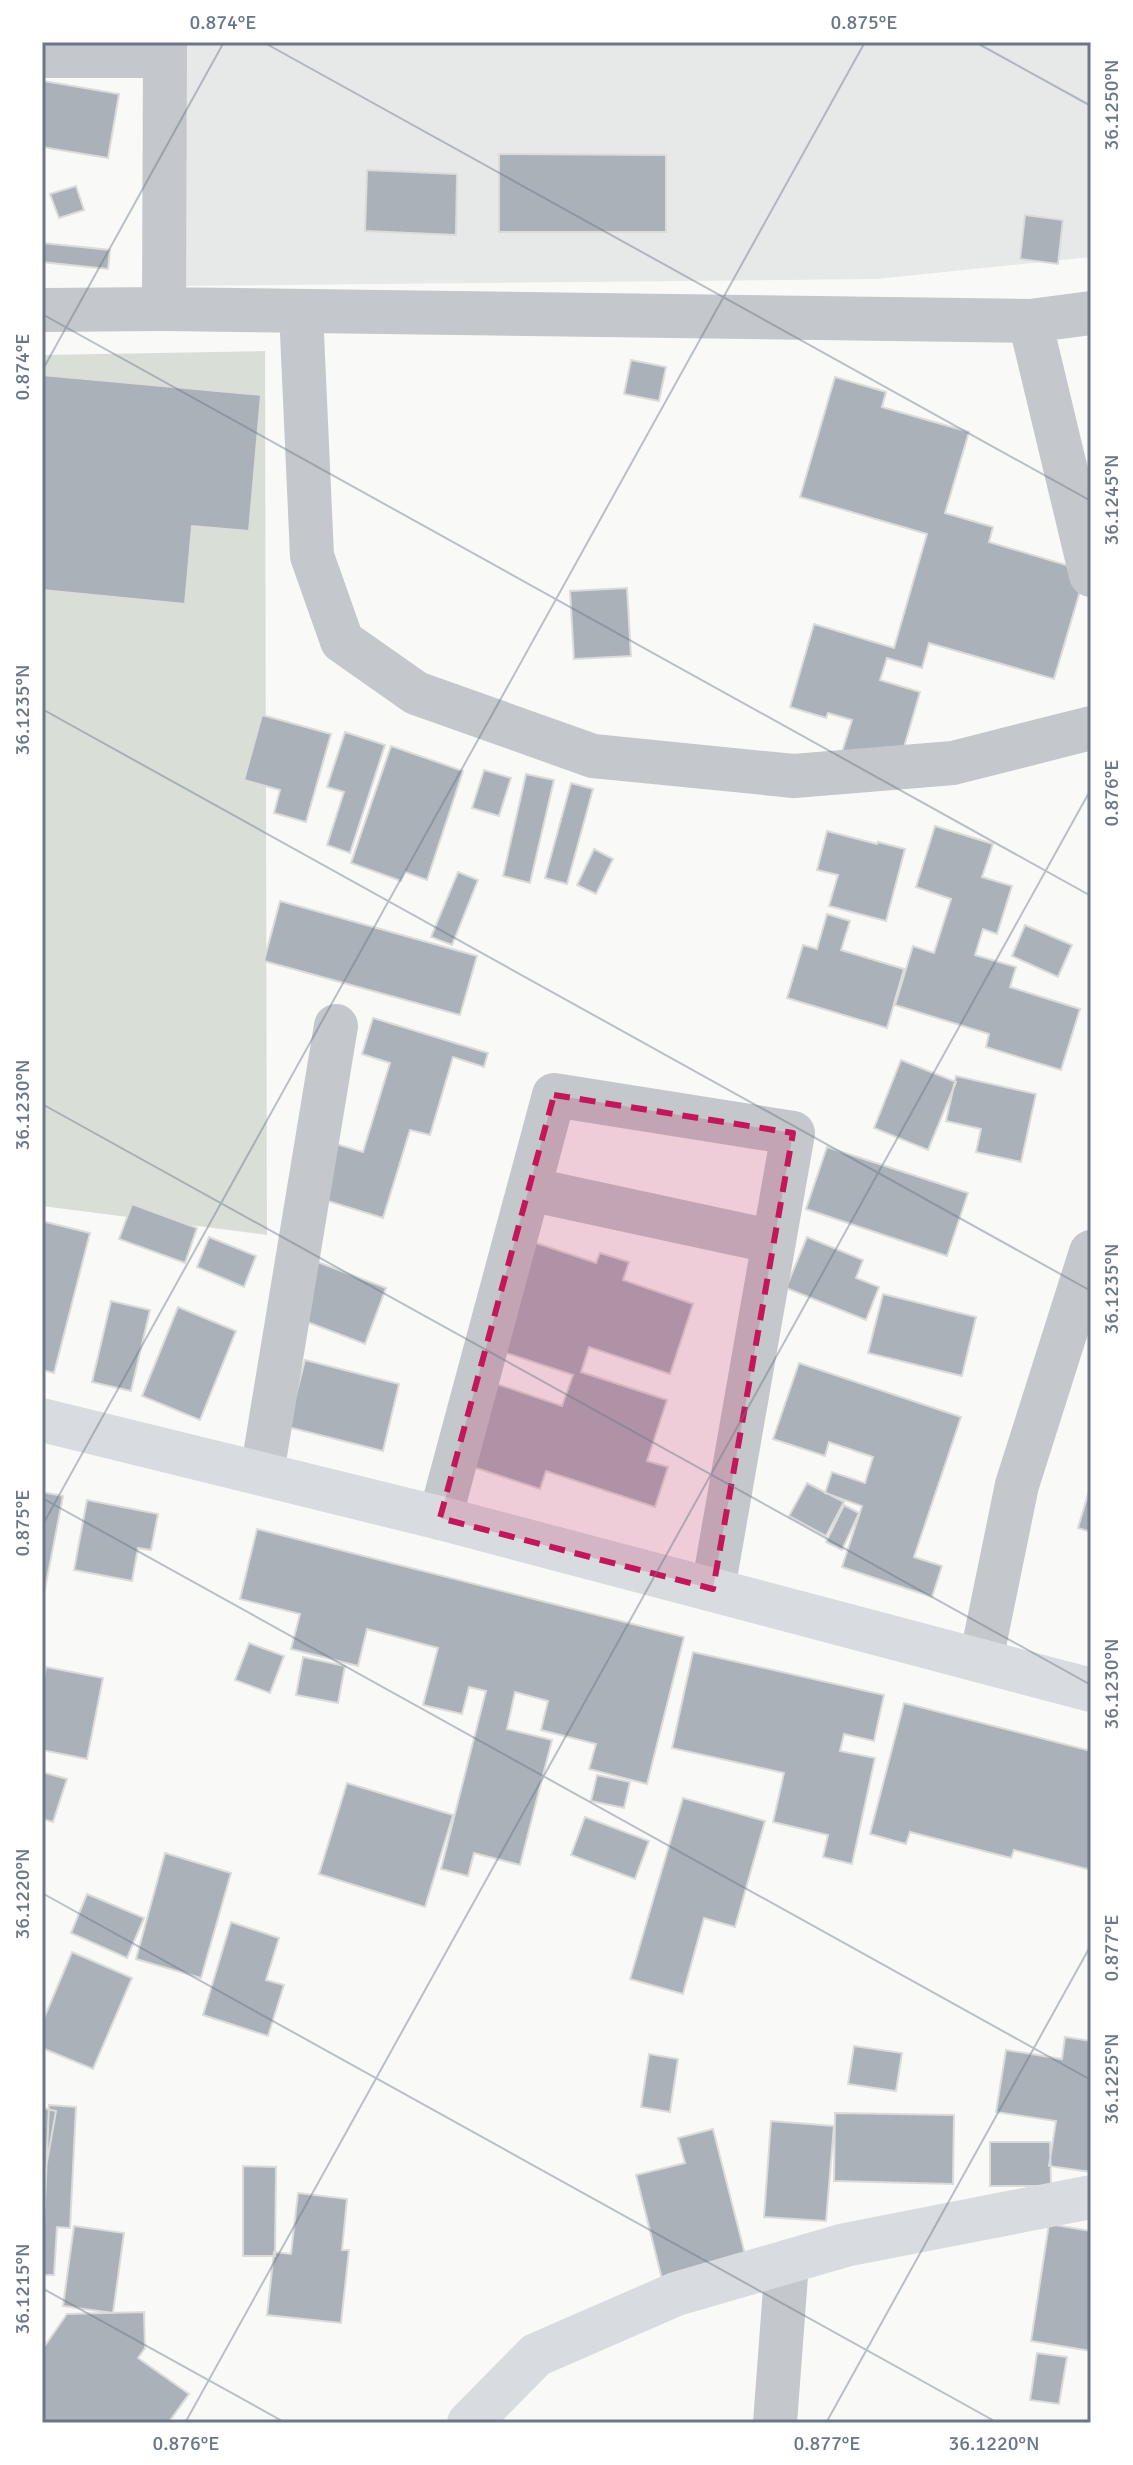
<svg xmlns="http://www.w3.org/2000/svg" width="1133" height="2465" viewBox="0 0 1133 2465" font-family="Signika,sans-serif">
	<rect width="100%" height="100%" fill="#f9faf8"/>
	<path fill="#e7e9e9" d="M179,42H1091V257L876,279L182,286Z"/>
	<path fill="#d9dfd7" d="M265,351L267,1235L42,1206V355Z"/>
	<path fill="#aab1b9" stroke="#dbdcda" stroke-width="2" d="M44,81L119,94L108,158L42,147Z
		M499,154L666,155V232H499Z
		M367,170L457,174L456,235L365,231Z
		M76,186L84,210L59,218L50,194Z
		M1025,215L1063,220L1058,264L1020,259Z
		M43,243L110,250L108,269L42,262Z
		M631,360L666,367L659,401L624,394Z
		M42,375L261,395L249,531L192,526L185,604L42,590Z
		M835,377L886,392L882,407L969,432L945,513L993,527L989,542L1086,571L1054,679L929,643L922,668L887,658L880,680L920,692L898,768L842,752L852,720L828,713L826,718L790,707L814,624L894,648L927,534L800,497Z
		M627,588L631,656L574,659L570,591Z
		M262,715L331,734L306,822L274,813L280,790L244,780Z
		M345,732L385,745L350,853L327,845L344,792L327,787Z
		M391,746L463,771L427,880L405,872L401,881L351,863Z
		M484,770L511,778L499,816L472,808Z
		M526,774L554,780L530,883L503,876Z
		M571,783L593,789L567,884L545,878Z
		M935,826L993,844L982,877L1012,886L997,934L983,929L975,955L1016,967L1010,987L1080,1009L1061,1070L986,1047L989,1034L895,1005L913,946L934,953L951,899L916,887Z
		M827,831L877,844L878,842L905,849L886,921L829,906L838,875L817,870Z
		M594,849L613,859L596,894L577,885Z
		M458,872L478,880L452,945L431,937Z
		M280,901L477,956L460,1015L264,961Z
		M827,914L850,921L841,950L904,969L887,1028L787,998L803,945L817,949Z
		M1025,925L1072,945L1058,977L1012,956Z
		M373,1018L488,1053L484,1067L453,1057L430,1135L410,1130L383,1218L299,1192L316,1138L363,1152L390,1063L362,1054Z
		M901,1060L956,1082L928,1150L874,1128Z
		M956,1076L1036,1094L1021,1162L976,1152L981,1129L946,1121Z
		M827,1147L968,1193L947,1256L806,1209Z
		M132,1204L197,1228L185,1263L119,1239Z
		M42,1221L90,1233L54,1373L42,1370Z
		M515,1236L596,1263L600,1253L629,1262L623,1280L693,1304L670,1374L589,1347L581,1372L667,1400L647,1461L668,1467L655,1507L546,1471L540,1489L449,1459L476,1377L562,1406L573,1375L479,1344Z
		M209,1237L256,1256L244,1287L197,1267Z
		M807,1237L863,1260L856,1278L879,1287L866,1320L786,1288Z
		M302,1256L386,1288L365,1344L281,1312Z
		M883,1294L976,1317L962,1376L868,1353Z
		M111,1301L150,1310L131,1391L92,1382Z
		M178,1307L236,1331L200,1420L142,1396Z
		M305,1360L399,1384L383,1451L288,1427Z
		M799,1363L961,1417L914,1557L942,1566L932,1597L842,1567L862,1506L825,1493L832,1472L865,1483L873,1457L829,1442L825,1456L773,1439Z
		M807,1483L844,1502L826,1536L789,1516Z
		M1091,1484V1532L1078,1528Z
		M42,1492L63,1496L44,1594H42Z
		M87,1500L158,1514L151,1550L138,1548L132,1581L74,1570Z
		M844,1505L859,1513L842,1550L826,1542Z
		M257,1529L684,1637L647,1784L589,1769L596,1744L541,1730L548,1701L515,1692L507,1729L552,1740L520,1865L474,1853L468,1876L441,1869L486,1691L469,1687L462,1714L423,1705L438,1648L367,1629L358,1666L291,1649L300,1614L240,1599Z
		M249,1643L284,1656L270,1693L235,1680Z
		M693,1652L884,1695L874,1741L844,1734L840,1751L875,1758L852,1864L823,1857L828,1835L773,1822L784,1773L672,1748Z
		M303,1657L345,1666L338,1703L296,1695Z
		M46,1667L103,1678L87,1759L42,1750V1688Z
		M904,1703L1091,1751V1870L1014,1850L1011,1858L910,1832L906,1844L870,1834Z
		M42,1772L67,1779L53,1822L42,1819Z
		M597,1775L630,1782L624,1808L591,1801Z
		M347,1783L453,1815L425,1907L319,1874Z
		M683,1798L765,1821L735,1927L704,1918L683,1994L630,1979Z
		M585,1817L649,1841L635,1879L571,1855Z
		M165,1853L231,1873L201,1978L136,1959Z
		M87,1894L144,1918L127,1958L71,1933Z
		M231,1922L279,1938L266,1980L284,1985L268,2036L203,2015Z
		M72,1952L132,1978L93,2069L42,2048V2023Z
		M1065,2037L1091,2041V2172L1049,2166L1056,2121L996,2112L1006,2050L1062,2059Z
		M854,2046L902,2053L896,2091L848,2084Z
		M649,2054L678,2059L670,2112L641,2107Z
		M49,2105L76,2107L70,2228L57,2227L54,2275H42Z
		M42,2108L56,2111L42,2190Z
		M835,2113L954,2115L953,2184L834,2181Z
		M771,2121L834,2126L826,2221L764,2217Z
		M713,2129L747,2262L663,2283L636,2175L685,2163L678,2138Z
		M990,2142H1050L1051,2186H990Z
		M243,2166L276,2167L275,2256H243Z
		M298,2193L347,2199L342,2250H349L341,2323L267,2315L274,2252L291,2254Z
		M1049,2224L1091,2231V2351L1031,2341Z
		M74,2226L124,2233L113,2313L63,2306Z
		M144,2312L145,2348L138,2358L189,2394L168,2423H42V2350L67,2314Z
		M1037,2353L1067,2357L1059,2404L1030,2400Z"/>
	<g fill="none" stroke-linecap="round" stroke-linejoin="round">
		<path stroke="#c4c7cb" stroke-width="44" d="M42,56H165
			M164,309L165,42
			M42,310L164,309L1030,321L1091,313
			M301,311L312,556L342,641L416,693L593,756L794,776L953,763L1091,728
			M1030,321L1091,575
			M529,1189L774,1242
			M262,1473L336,1026
			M440,1518L554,1095L793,1133L713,1589
			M981,1660L1017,1485L1091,1252
			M775,2423L787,2262"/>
		<path stroke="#d8dce0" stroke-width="44" d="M42,1420L440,1518L1091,1690
			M469,2423L536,2355L676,2294L845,2245L1091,2197"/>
	</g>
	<path fill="#c2185b" fill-opacity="0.2" stroke="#c2185b" stroke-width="6" stroke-dasharray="16 10" stroke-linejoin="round" d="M554,1095L793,1133L713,1589L440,1518Z"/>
	<path fill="none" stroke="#6a7788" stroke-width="2" stroke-opacity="0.45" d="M263,42L1091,501M975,42L1091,106M42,314L1091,896M42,371L224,42M42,709L1091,1291M42,1104L1091,1685M42,1498L1091,2080M42,1526L865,42M42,1893L998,2423M42,2288L286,2423M185,2423L1091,789M826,2423L1091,1945"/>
	<rect width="1133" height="2465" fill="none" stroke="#ffffff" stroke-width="88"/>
	<rect x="44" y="44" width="1045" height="2377" fill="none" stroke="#6a7788" stroke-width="3"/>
	<g font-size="20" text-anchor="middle" fill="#6a7788">
		<text x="223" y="29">0.874°E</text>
		<text x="864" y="29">0.875°E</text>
		<text transform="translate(1111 105) rotate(-90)" y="7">36.1250°N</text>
		<text transform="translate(22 367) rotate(-90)" y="7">0.874°E</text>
		<text transform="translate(1111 500) rotate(-90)" y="7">36.1245°N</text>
		<text transform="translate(22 710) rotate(-90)" y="7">36.1235°N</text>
		<text transform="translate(1111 793) rotate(-90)" y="7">0.876°E</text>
		<text transform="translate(22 1105) rotate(-90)" y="7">36.1230°N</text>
		<text transform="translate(1111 1289) rotate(-90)" y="7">36.1235°N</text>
		<text transform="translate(22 1523) rotate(-90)" y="7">0.875°E</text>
		<text transform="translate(1111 1684) rotate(-90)" y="7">36.1230°N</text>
		<text transform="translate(22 1894) rotate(-90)" y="7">36.1220°N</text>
		<text transform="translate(1111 1948) rotate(-90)" y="7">0.877°E</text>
		<text transform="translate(1111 2079) rotate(-90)" y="7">36.1225°N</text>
		<text transform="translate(22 2289) rotate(-90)" y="7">36.1215°N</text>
		<text x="186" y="2450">0.876°E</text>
		<text x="827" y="2450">0.877°E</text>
		<text x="994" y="2450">36.1220°N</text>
	</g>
</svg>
